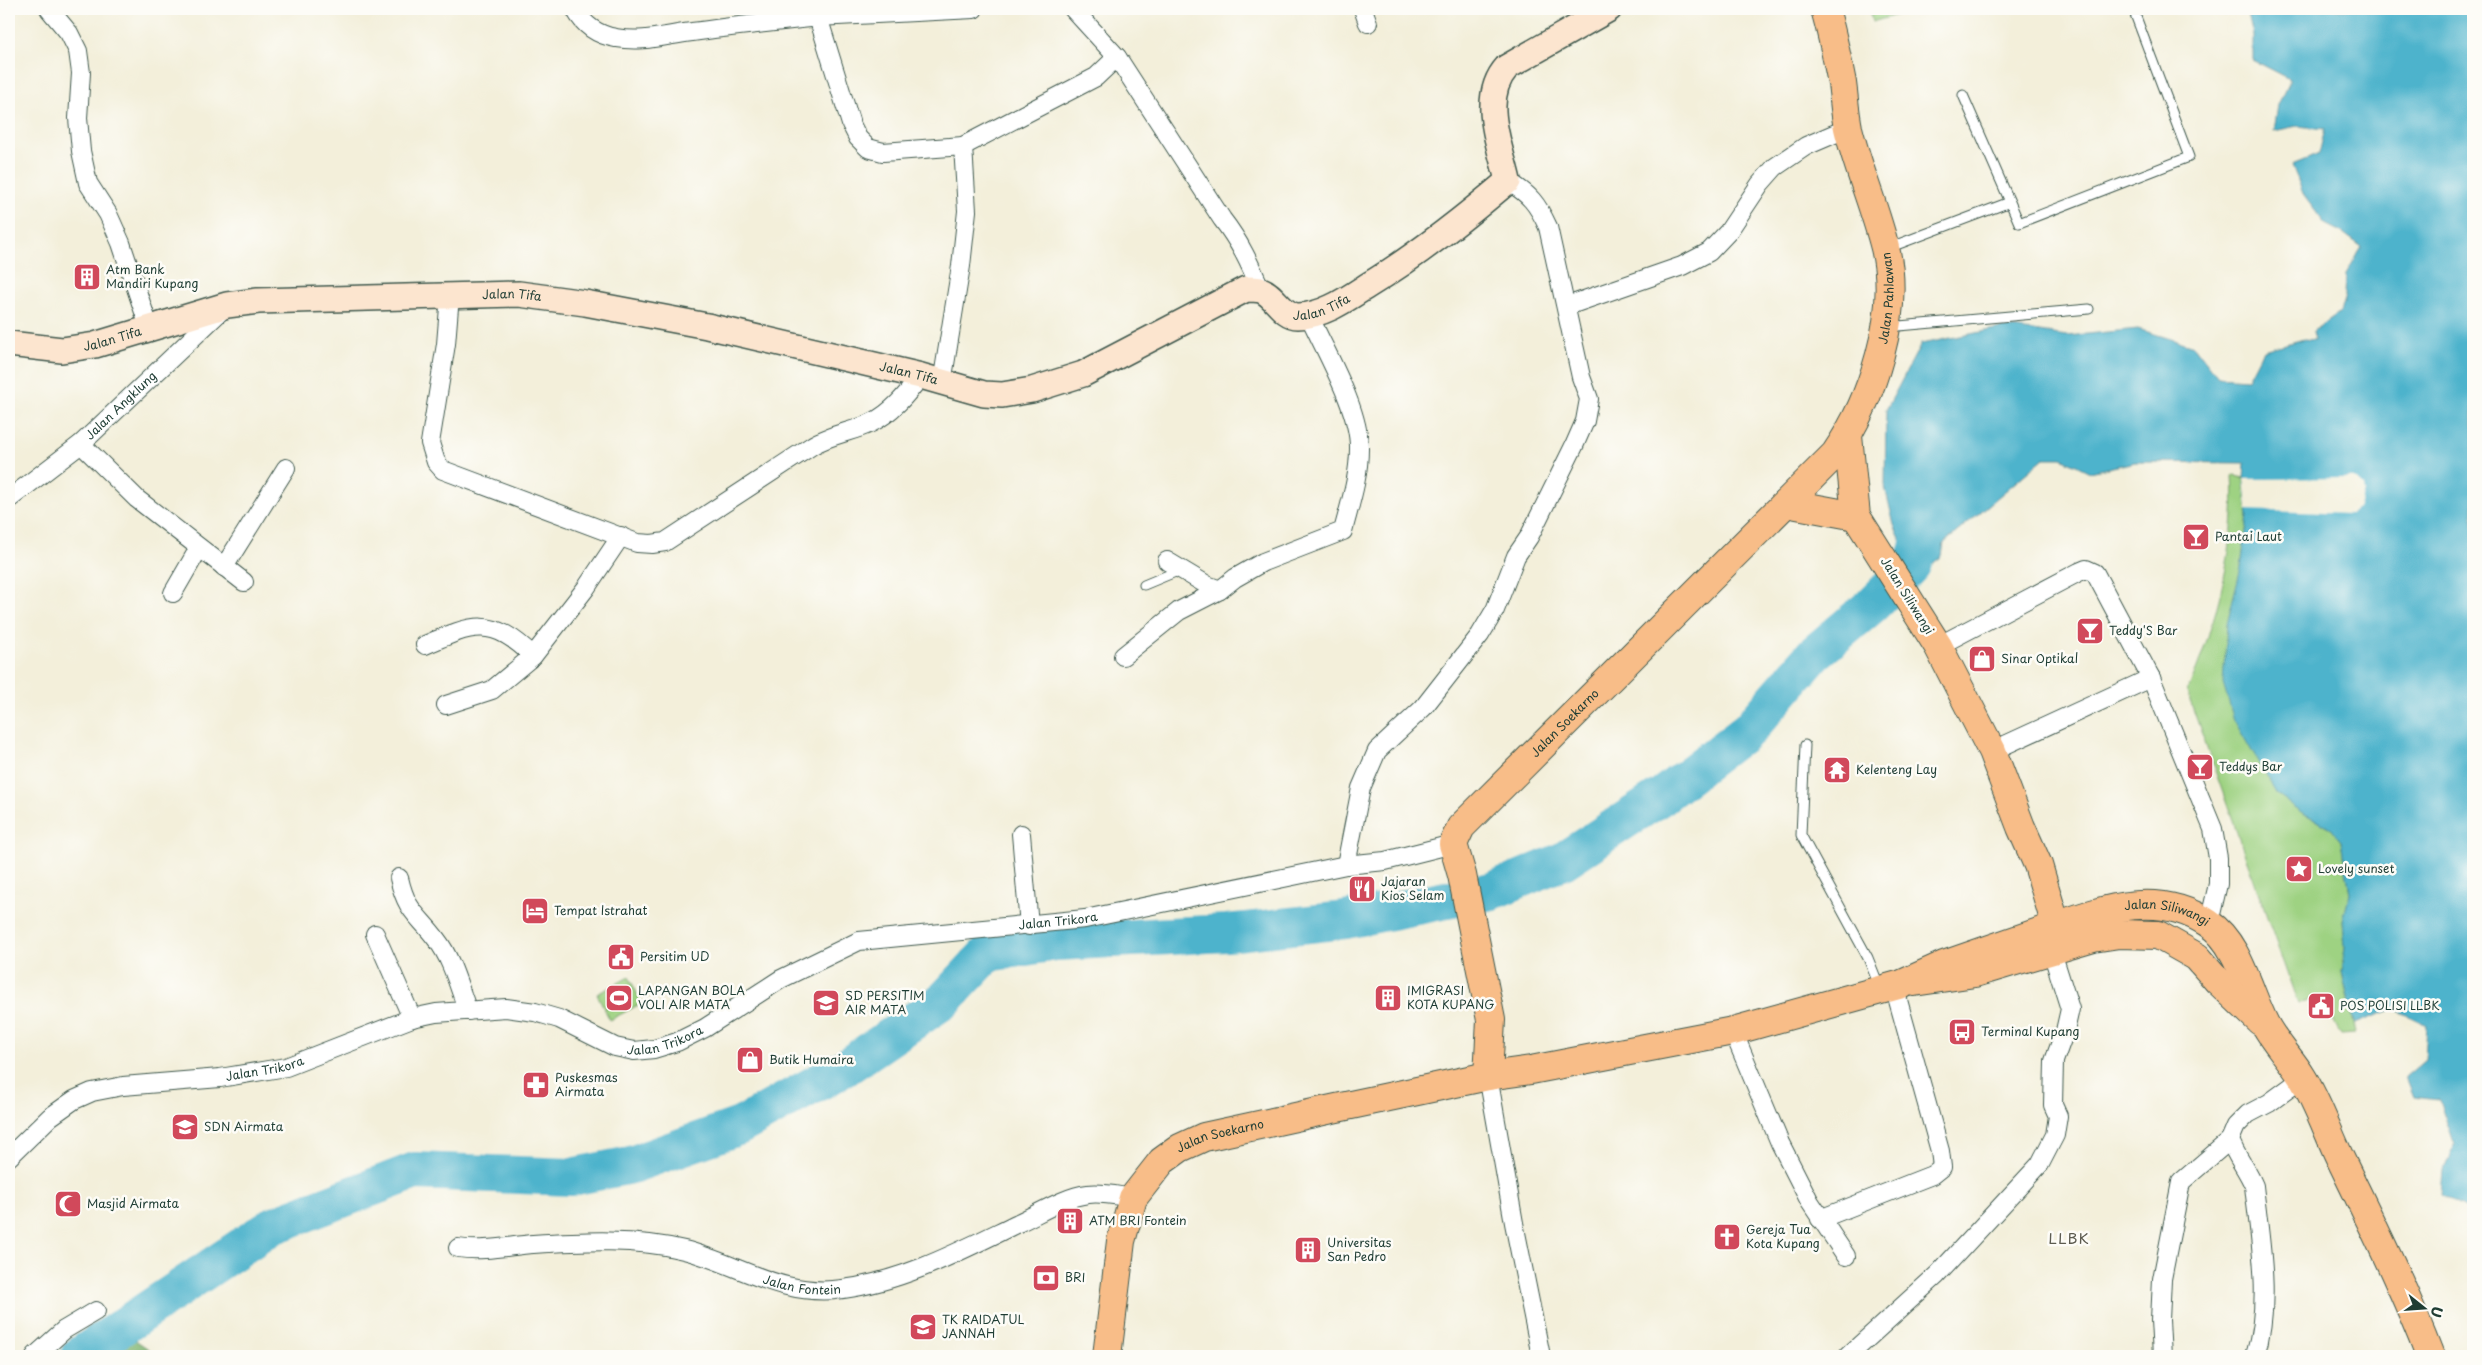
<svg xmlns="http://www.w3.org/2000/svg" width="2482" height="1365" viewBox="0 0 2482 1365" font-family="'Playpen Sans',sans-serif">
	<rect width="100%" height="100%" fill="#fdfcf7"/>
	<filter id="ink" filterUnits="userSpaceOnUse"><feTurbulence type="fractalNoise" baseFrequency=".02" numOctaves="2"/><feDisplacementMap in="SourceGraphic" scale="10" xChannelSelector="R" yChannelSelector="G"/><feConvolveMatrix kernelMatrix="1 2 1 2 8 2 1 2 1" color-interpolation-filters="sRGB"/></filter>
	<filter id="wash" filterUnits="userSpaceOnUse"><feTurbulence type="fractalNoise" baseFrequency=".0096" numOctaves="4" result="noise"/><feDisplacementMap in="SourceGraphic" scale="20" xChannelSelector="R" yChannelSelector="G"/><feGaussianBlur stdDeviation="1.12" result="paint"/><feColorMatrix in="noise" values="0 0 0 0 0 0 0 0 0 0 0 0 0 0 0 0 0 1.4 0 .05"/><feComposite in="paint" operator="in"/></filter>
	<g filter="url(#wash)">
		<rect width="100%" height="100%" fill="#f3efda"/>
		<path fill="#9ed282" stroke="#5e885b" d="M1869,9H1917L1872,22Z
			M2233,474L2244,479L2248,516L2241,567L2301,812L2330,827L2341,841L2350,893L2343,920L2345,948L2342,972L2355,1033L2341,1034C2332,1022 2330,1005 2319,996L2298,1004L2187,692C2215,627 2238,545 2233,474Z
			M629,977L642,1003L610,1020L597,994Z"/>
		<path fill="#7eb470" stroke="#4e7852" d="M131,1337L159,1356H78Z"/>
		<path fill="#4db3cc" stroke="#367880" d="M2247,9H2473V1224L2467,1209L2441,1195L2443,1170L2455,1145L2439,1100L2413,1097L2405,1077L2425,1060L2427,1025L2394,1009L2354,1024L2342,972L2345,948L2343,920L2350,893L2341,841L2330,827L2301,812L2277,795L2234,720L2223,683L2227,623L2241,567L2248,516L2244,479L2245,463L2135,462L2090,472L2062,458H2044L1944,543L1942,556L1919,575L1912,565L1894,525L1885,487L1886,410L1921,344L2005,327L2067,336L2138,329L2194,346L2218,377L2248,379L2263,350L2304,339L2315,340L2313,331L2340,312L2345,296L2346,274L2362,247L2343,233L2325,224L2304,196L2292,165L2319,154L2325,129L2297,126L2274,131L2278,105L2290,79L2253,60V35Z"/>
		<path fill="#f3efda" d="M2353,478L2363,486L2364,492L2358,509L2349,514L2247,510L2244,479Z"/>
		<g fill="none" stroke-linecap="round" stroke-linejoin="round">
			<path stroke="#4db3cc" stroke-width="38" d="M79,1356L272,1226L415,1171L571,1177L631,1165L740,1126L846,1067L943,1001L988,953L1056,942L1227,933L1345,920L1492,891L1563,861L1662,796L1749,729L1814,654L1871,606L1912,565L1930,518"/>
		</g>
	</g>
	<g filter="url(#ink)">
		<g fill="none" stroke-linecap="round" stroke-linejoin="round">
			<g stroke="#3f584d" stroke-width="11">
				<path id="lane" d="M2010,202L2019,223L2189,157L2133,9
					M1888,248L2010,202L1963,95
					M1888,327L2089,309
					M1144,585L1180,570
					M1805,745L1801,835L1868,958L1880,988"/>
			</g>
			<g stroke="#3f584d" stroke-width="20">
				<g id="street">
					<path d="M49,9L69,33L78,51L81,73L78,118L81,151L88,183L108,214L121,243L150,330"/>
					<path d="M575,9C584,26 597,35 616,38C643,43 666,35 692,32C734,26 776,22 818,17L851,124L858,138L868,148L883,152L963,146L1096,77L1117,57"/>
					<path d="M1073,9L1117,57L1222,219C1240,242 1250,264 1261,290"/>
					<path d="M1363,9L1368,23"/>
					<path d="M818,17L974,9"/>
					<path d="M450,295L446,344L430,443L436,462L443,470L637,543L652,544L665,542L813,445C832,434 852,432 871,423C892,413 907,394 921,376"/>
					<path d="M1567,306L1682,266L1709,252L1728,232L1760,184L1775,167L1806,146L1848,128"/>
					<path d="M942,383L961,266L967,211L963,146"/>
					<path d="M81,444L137,499L244,582"/>
					<path id="s1" d="M9,499L81,444L223,309"/>
					<path d="M1167,561L1207,585L1220,590"/>
					<path d="M224,567L286,468"/>
					<path d="M173,593L199,548"/>
					<path d="M425,645C473,624 492,616 533,656L492,690L446,705"/>
					<path d="M1938,646L2079,572L2086,569L2095,573L2151,678L2213,829L2218,858V884L2209,923"/>
					<path d="M533,656L586,588L621,536"/>
					<path d="M1123,656L1179,611L1220,590L1235,578L1263,562L1343,531C1350,504 1359,477 1359,449C1360,409 1324,350 1308,313"/>
					<path d="M1992,751L2151,678"/>
					<path d="M1021,834L1029,926"/>
					<path d="M1346,865L1361,788L1377,751L1423,708L1480,635L1495,610L1516,556L1529,537L1574,446L1585,421L1589,399L1581,377L1548,227C1537,203 1530,195 1508,181"/>
					<path d="M399,878C407,913 418,914 437,940C452,959 459,988 468,1011"/>
					<path d="M375,934L412,1018"/>
					<path d="M1733,1031L1780,1143L1810,1202L1846,1256"/>
					<path d="M1488,1076L1514,1223L1541,1356"/>
					<path id="s2" d="M9,1157L50,1117L74,1100L92,1092L123,1086L220,1078L286,1067L412,1018L436,1013L506,1008L535,1012L559,1019L615,1047L634,1051L654,1049L677,1042L705,1028L781,979L859,941L1085,919L1346,865L1385,861L1453,844"/>
					<path d="M1820,1219L1932,1175L1942,1167L1940,1151L1894,986"/>
					<path id="s3" d="M458,1248C483,1252 508,1246 533,1244C582,1241 636,1238 684,1250C740,1264 781,1298 843,1289C905,1281 962,1250 1018,1223C1040,1213 1064,1197 1088,1194C1103,1192 1118,1196 1133,1198"/>
					<path d="M35,1356L64,1330L96,1311"/>
					<path d="M1848,1356L1937,1275L2040,1164L2055,1135L2058,1116L2053,1105L2054,1061L2065,1031L2070,1009L2052,952"/>
					<path d="M2162,1356L2160,1320L2162,1279L2181,1182L2230,1140"/>
					<path d="M2255,1356C2272,1301 2260,1242 2254,1186C2247,1169 2236,1157 2230,1140L2236,1126L2248,1114L2269,1103L2303,1078"/>
				</g>
			</g>
			<g stroke="#3f584d" stroke-width="28">
				<g id="secondary">
					<path id="s4" d="M9,344L62,350L95,345L227,305L258,301L519,294L585,303L707,326L921,376L984,394L1002,395L1032,390L1083,374L1246,289C1250,289 1256,289 1261,290C1275,295 1282,316 1298,316C1323,316 1347,299 1367,286C1418,255 1463,219 1508,181C1500,145 1479,98 1507,67L1609,9"/>
				</g>
			</g>
			<g stroke="#3f584d" stroke-width="30">
				<g id="primary">
					<path id="s5" d="M2056,926C2106,908 2159,890 2208,923C2239,943 2249,994 2265,1024C2275,1043 2291,1059 2302,1077C2317,1101 2327,1130 2339,1156C2371,1222 2404,1288 2430,1356"/>
					<path d="M1914,982L1975,973L2093,938L2119,934L2158,935L2197,957L2218,981L2260,1021"/>
				</g>
			</g>
			<g stroke="#3f584d" stroke-width="30">
				<g id="highway">
					<path d="M1786,503L1856,516"/>
					<path id="s6" d="M1488,1076L1491,1020L1462,875L1453,844L1461,827L1835,454C1872,401 1901,313 1885,248C1875,208 1858,169 1848,128C1845,113 1844,98 1842,83C1837,58 1832,33 1825,9"/>
					<path id="s7" d="M1107,1356L1121,1241L1133,1198L1162,1161L1180,1148L1204,1137L1332,1109L1488,1076L1531,1070L1733,1031L1902,984L1944,965L2056,926L2038,865L2021,827L1992,751L1938,646L1856,516L1848,436"/>
				</g>
			</g>
			<use href="#lane" stroke="#fff" stroke-width="9"/>
			<use href="#street" stroke="#fff" stroke-width="18"/>
			<use href="#secondary" stroke="#fce5cf" stroke-width="25"/>
			<use href="#primary" stroke="#f8bd88" stroke-width="28"/>
			<use href="#highway" stroke="#f8bd88" stroke-width="28"/>
		</g>
	</g>
	<defs>
		<g id="building-square" transform="scale(1.4375)"><rect x="-9" y="-9" width="18" height="18" rx="4" fill="#d1495b" stroke="#fdfcf7"/><path d="M-4-6H4V6H1V3H-1V6H-4ZM-2.5-4.3h1.7v1.8h-1.7ZM.8-4.3h1.7v1.8H.8ZM-2.5-1h1.7V.8h-1.7ZM.8-1h1.7V.8H.8Z" fill="#fff"/></g>
		<g id="bar-square" transform="scale(1.4375)"><rect x="-9" y="-9" width="18" height="18" rx="4" fill="#d1495b" stroke="#fdfcf7"/><path d="M-6-5H6L.8 .8V4.5H3.5V6h-7V4.5H-.8V.8Z" fill="#fff"/></g>
		<g id="shop-square" transform="scale(1.4375)"><rect x="-9" y="-9" width="18" height="18" rx="4" fill="#d1495b" stroke="#fdfcf7"/><path d="M-5-2.5h2.3a2.7 3.5 0 0 1 5.4 0H5L5.5 6h-11ZM-1.5-2.5h3a1.5 2.3 0 0 0-3 0Z" fill="#fff"/></g>
		<g id="temple-square" transform="scale(1.4375)"><rect x="-9" y="-9" width="18" height="18" rx="4" fill="#d1495b" stroke="#fdfcf7"/><path d="M0-6L5-2H3V0L6.5 2.5H4V6H1.5V3h-3V6H-4V2.5H-6.5L-3 0V-2H-5Z" fill="#fff"/></g>
		<g id="sight-square" transform="scale(1.4375)"><rect x="-9" y="-9" width="18" height="18" rx="4" fill="#d1495b" stroke="#fdfcf7"/><path d="M0-6L1.8-2.2L6-1.7L2.9 1.2L3.7 5.4L0 3.3L-3.7 5.4L-2.9 1.2L-6-1.7L-1.8-2.2Z" fill="#fff"/></g>
		<g id="restaurant-square" transform="scale(1.4375)"><rect x="-9" y="-9" width="18" height="18" rx="4" fill="#d1495b" stroke="#fdfcf7"/><path d="M-5-6h1v4h1v-4h1v4h1v-4h1v5L-1.5 .5V6h-2V.5L-5-1ZM5-6V6H3V1.5H1.5Q1.5-4 5-6Z" fill="#fff"/></g>
		<g id="hotel-square" transform="scale(1.4375)"><rect x="-9" y="-9" width="18" height="18" rx="4" fill="#d1495b" stroke="#fdfcf7"/><path d="M-6-4.5h1.5V1H6V5H4.5V3h-9V5H-6ZM-4 0a1.8 1.8 0 1 1 3.6 0ZM.5 0V-2.5h3Q6-2.5 6 0Z" fill="#fff"/></g>
		<g id="civic-square" transform="scale(1.4375)"><rect x="-9" y="-9" width="18" height="18" rx="4" fill="#d1495b" stroke="#fdfcf7"/><path d="M-.6-6.5H3V-4.5H.6V-3L4-1V1h2V6H-6V1h2V-1L-.6-3ZM-1.2 2.5V6h2.4V2.5Z" fill="#fff"/></g>
		<g id="stadium-square" transform="scale(1.4375)"><rect x="-9" y="-9" width="18" height="18" rx="4" fill="#d1495b" stroke="#fdfcf7"/><path d="M0-5a6.5 5 0 1 0 0 10a6.5 5 0 1 0 0-10ZM-3.5-1.8h7v3.6h-7Z" fill="#fff"/></g>
		<g id="school-square" transform="scale(1.4375)"><rect x="-9" y="-9" width="18" height="18" rx="4" fill="#d1495b" stroke="#fdfcf7"/><path d="M0-5L7-2L0 1L-7-2ZM-4 1L0 2.5L4 1V4Q0 6-4 4Z" fill="#fff"/></g>
		<g id="bus-square" transform="scale(1.4375)"><rect x="-9" y="-9" width="18" height="18" rx="4" fill="#d1495b" stroke="#fdfcf7"/><path d="M-5-6H5V4H4V6H2V4H-2V6H-4V4H-5ZM-3.5-4V0h7V-4ZM-3.5 1.2v1.5H-2V1.2ZM2 1.2v1.5H3.5V1.2Z" fill="#fff"/></g>
		<g id="pharmacy-square" transform="scale(1.4375)"><rect x="-9" y="-9" width="18" height="18" rx="4" fill="#d1495b" stroke="#fdfcf7"/><path d="M-2-6h4v4h4v4h-4v4h-4v-4h-4v-4h4Z" fill="#fff"/></g>
		<g id="mosque-square" transform="scale(1.4375)"><rect x="-9" y="-9" width="18" height="18" rx="4" fill="#d1495b" stroke="#fdfcf7"/><path d="M3.5-4.9A6 6 0 1 0 3.5 4.9A5 5 0 1 1 3.5-4.9Z" fill="#fff"/></g>
		<g id="church-square" transform="scale(1.4375)"><rect x="-9" y="-9" width="18" height="18" rx="4" fill="#d1495b" stroke="#fdfcf7"/><path d="M-1.2-6h2.4v3.5h3.3v2.4h-3.3V6h-2.4V-.1h-3.3v-2.4h3.3Z" fill="#fff"/></g>
		<g id="bank-square" transform="scale(1.4375)"><rect x="-9" y="-9" width="18" height="18" rx="4" fill="#d1495b" stroke="#fdfcf7"/><path d="M-6-4H6V4H-6ZM0-2.3a2.3 2.3 0 1 0 0 4.6a2.3 2.3 0 1 0 0-4.6Z" fill="#fff"/></g>
	</defs>
	<g fill-rule="evenodd">
		<use href="#building-square" x="87" y="277"/>
		<use href="#bar-square" x="2196" y="537"/>
		<use href="#bar-square" x="2090" y="631"/>
		<use href="#shop-square" x="1982" y="659"/>
		<use href="#bar-square" x="2200" y="767"/>
		<use href="#temple-square" x="1837" y="770"/>
		<use href="#sight-square" x="2299" y="869"/>
		<use href="#restaurant-square" x="1362" y="889"/>
		<use href="#hotel-square" x="535" y="911"/>
		<use href="#civic-square" x="621" y="957"/>
		<use href="#stadium-square" x="619" y="998"/>
		<use href="#building-square" x="1388" y="998"/>
		<use href="#school-square" x="826" y="1003"/>
		<use href="#civic-square" x="2321" y="1006"/>
		<use href="#bus-square" x="1962" y="1032"/>
		<use href="#shop-square" x="750" y="1060"/>
		<use href="#pharmacy-square" x="536" y="1085"/>
		<use href="#school-square" x="185" y="1127"/>
		<use href="#mosque-square" x="68" y="1204"/>
		<use href="#building-square" x="1070" y="1221"/>
		<use href="#church-square" x="1727" y="1237"/>
		<use href="#building-square" x="1308" y="1250"/>
		<use href="#bank-square" x="1046" y="1278"/>
		<use href="#school-square" x="923" y="1327"/>
	</g>
	<g text-anchor="middle" stroke-width="5" stroke-linejoin="round" paint-order="stroke">
		<g font-size="12" fill="#1f3d34" stroke="#fdfcf7" text-anchor="start">
			<text x="106" y="274">Atm Bank<tspan x="106" dy="14">Mandiri Kupang</tspan></text>
			<text x="2215" y="541">Pantai Laut</text>
			<text x="2109" y="635">Teddy'S Bar</text>
			<text x="2001" y="663">Sinar Optikal</text>
			<text x="2219" y="771">Teddys Bar</text>
			<text x="1856" y="774">Kelenteng Lay</text>
			<text x="2318" y="873">Lovely sunset</text>
			<text x="1381" y="886">Jajaran<tspan x="1381" dy="14">Kios Selam</tspan></text>
			<text x="554" y="915">Tempat Istrahat</text>
			<text x="640" y="961">Persitim UD</text>
			<text x="638" y="995">LAPANGAN BOLA<tspan x="638" dy="14">VOLI AIR MATA</tspan></text>
			<text x="1407" y="995">IMIGRASI<tspan x="1407" dy="14">KOTA KUPANG</tspan></text>
			<text x="845" y="1000">SD PERSITIM<tspan x="845" dy="14">AIR MATA</tspan></text>
			<text x="2340" y="1010">POS POLISI LLBK</text>
			<text x="1981" y="1036">Terminal Kupang</text>
			<text x="769" y="1064">Butik Humaira</text>
			<text x="555" y="1082">Puskesmas<tspan x="555" dy="14">Airmata</tspan></text>
			<text x="204" y="1131">SDN Airmata</text>
			<text x="87" y="1208">Masjid Airmata</text>
			<text x="1089" y="1225">ATM BRI Fontein</text>
			<text x="1746" y="1234">Gereja Tua<tspan x="1746" dy="14">Kota Kupang</tspan></text>
			<text x="1327" y="1247">Universitas<tspan x="1327" dy="14">San Pedro</tspan></text>
			<text x="1065" y="1282">BRI</text>
			<text x="942" y="1324">TK RAIDATUL<tspan x="942" dy="14">JANNAH</tspan></text>
		</g>
		<g font-size="12" fill="#1f3d34" stroke="#fdfcf7">
			<text dy="4" stroke="none"><textPath href="#s4" startOffset="510">Jalan Tifa</textPath></text>
			<text dy="4" stroke="none"><textPath href="#s6" startOffset="950">Jalan Pahlawan</textPath></text>
			<text dy="4" stroke="none"><textPath href="#s4" startOffset="1365">Jalan Tifa</textPath></text>
			<text dy="4" stroke="none"><textPath href="#s4" startOffset="105">Jalan Tifa</textPath></text>
			<text dy="4" stroke="none"><textPath href="#s4" startOffset="915">Jalan Tifa</textPath></text>
			<text dy="4" stroke="none"><textPath href="#s1" startOffset="146">Jalan Angklung</textPath></text>
			<text transform="translate(1907 596) rotate(58)" y="4">Jalan Siliwangi</text>
			<text dy="4" stroke="none"><textPath href="#s6" startOffset="402">Jalan Soekarno</textPath></text>
			<text dy="4" stroke="none"><textPath href="#s5" startOffset="115">Jalan Siliwangi</textPath></text>
			<text dy="4" stroke="none"><textPath href="#s2" startOffset="1121">Jalan Trikora</textPath></text>
			<text dy="4" stroke="none"><textPath href="#s2" startOffset="701">Jalan Trikora</textPath></text>
			<text dy="4" stroke="none"><textPath href="#s2" startOffset="281">Jalan Trikora</textPath></text>
			<text dy="4" stroke="none"><textPath href="#s7" startOffset="272">Jalan Soekarno</textPath></text>
			<text dy="4" stroke="none"><textPath href="#s3" startOffset="351">Jalan Fontein</textPath></text>
		</g>
		<g font-size="15" letter-spacing="1" fill="#5d5c51" stroke="#fdfcf7">
			<text x="2069" y="1244">LLBK</text>
		</g>
	</g>
	<rect width="2482" height="1365" fill="none" stroke="#fdfcf7" stroke-width="30"/>
	<g transform="translate(2424 1308) rotate(107)" stroke="#fdfcf7" stroke-width="4" paint-order="stroke">
	<path d="M0-4L9 19L0 12L-9 19Z" fill="#1f3d34"/>
	<text y="-8" font-size="14" font-weight="bold" text-anchor="middle" fill="#1f3d34">U</text>
	</g>
</svg>
